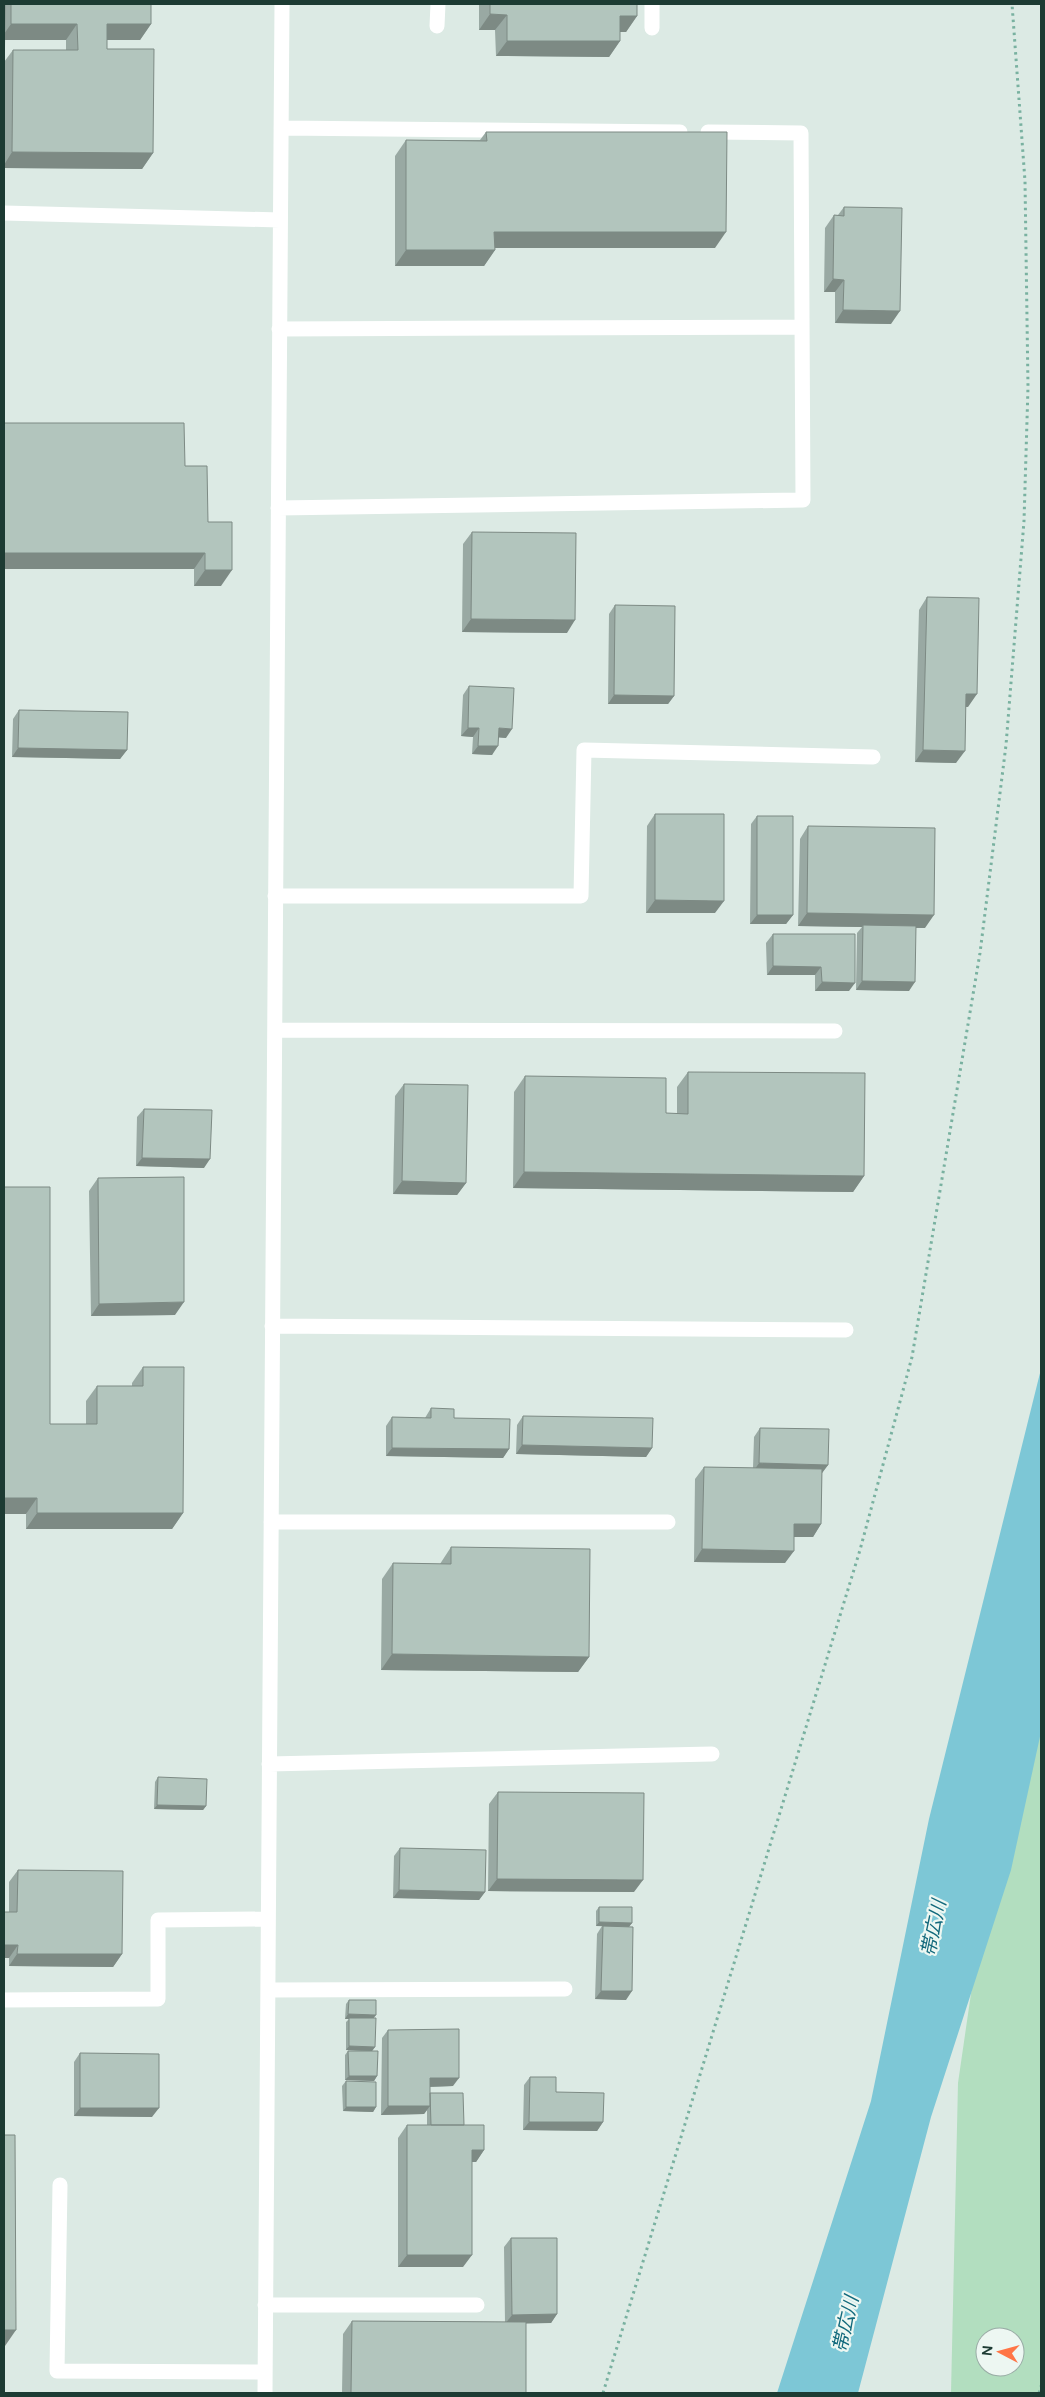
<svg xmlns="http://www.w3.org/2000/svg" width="1045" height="2397" viewBox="0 0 1045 2397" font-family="'DM Sans','Noto Sans JP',sans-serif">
	<rect width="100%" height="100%" fill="#dceae4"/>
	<path fill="#b2debf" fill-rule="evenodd" d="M1041,1630V2393H951L958,2083L991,1856ZM985,2337H1015V2367H985Z"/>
	<path fill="#7dc7d6" d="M1041,1369V1732L1011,1870L931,2117L858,2393H777L871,2101L929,1819Z"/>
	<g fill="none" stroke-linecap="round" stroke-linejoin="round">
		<path stroke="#79b1a0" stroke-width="3" stroke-dasharray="2.5 4" stroke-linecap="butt" d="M603,2393L860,1550L912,1357L980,953L1006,745L1024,521L1028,387L1025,181L1012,4
			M1039,2393L1041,2386"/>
		<path stroke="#fff" stroke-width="15" d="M652,4V28
			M437,26L438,4
			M281,128L680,132
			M4,213L280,220
			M279,329L802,327
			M278,508L803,500L801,133L708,132
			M275,896H581L584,750L873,757
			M275,1030L835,1031
			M272,1326L846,1330
			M271,1522H668
			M269,1764L712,1754
			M268,1990L565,1989
			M4,2000L158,1999V1920L268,1919
			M60,2185L57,2371L265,2372
			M265,2305H477
			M265,2393L282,4"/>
	</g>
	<path fill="#99a9a3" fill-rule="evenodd" d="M4,4H151V24L140,40H107V49L153,153L142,169L4,168ZM5,40H66V50H13L4,62Z
		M479,4H637V16L626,32H620V41L609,57L496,56L495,30H479Z
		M486,132L715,248H495V250L484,266H395V156L406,140H480Z
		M844,207L891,324L835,323V292H824L825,228L834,215H838Z
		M185,466L208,522L221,586H194V569Z
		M472,532L567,633L462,632L463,544Z
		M927,597L968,707H966L956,763L915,762L919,610Z
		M615,605L674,696L668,704H608L609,614Z
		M469,686L506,738L498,737L492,755L472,754L473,737L461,736L463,695Z
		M19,710L127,750L120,759L12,757L13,719Z
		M655,814L715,913H646L647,826Z
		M757,816L793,915L786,924H750L751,824Z
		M808,826L925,928H916L909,991L856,990L857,933L862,927L798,926L800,839Z
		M773,934H855L849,991H815V975H767L766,943Z
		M688,1072L864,1176L853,1192L513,1188L514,1092L525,1076L666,1113L677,1114V1087Z
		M404,1084L466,1183L457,1195L393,1194L395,1096Z
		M144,1109L204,1168L136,1166L137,1117Z
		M98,1178L175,1315L91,1316L89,1191Z
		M143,1367L183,1513L172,1529H26V1514L50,1424H86V1401L97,1386H132V1383Z
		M431,1408L454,1418L509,1449L503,1458L386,1456V1426L392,1417L425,1418Z
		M523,1416L652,1448L646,1457L516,1454L517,1425Z
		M760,1428L828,1465L822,1473L821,1524L813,1537H794L785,1563L694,1562L695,1479L704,1467L753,1468L754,1437Z
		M451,1547L589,1657L578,1672L381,1670L382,1579L393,1563L440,1564Z
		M158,1777L206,1806L203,1810L154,1809L155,1782Z
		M498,1792L634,1892L488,1891L489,1804Z
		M400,1848L485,1892L479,1900L393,1898L394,1856Z
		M18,1870L122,1954L113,1967L9,1966V1882Z
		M599,1907L632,1923L629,1926L626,2000L595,1999L597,1934L602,1926H596V1911Z
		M349,2000L374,2018L375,2047L372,2051L377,2076L374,2081L345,2080V2055L348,2051H361L346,2050V2022L349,2019H345L346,2004Z
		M388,2030L453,2086L430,2087V2093L463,2125L484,2150L476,2162H472L463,2267H398V2138L407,2125H427V2110L424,2114L381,2115L382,2038Z
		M80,2053L152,2117L74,2116V2062Z
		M530,2077L603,2122L597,2131L523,2130L524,2085Z
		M346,2081L376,2107L373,2112L343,2111L342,2086Z
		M511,2238L557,2314L551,2323H526V2393H342L343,2334L352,2321L505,2322L504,2247Z"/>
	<path fill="#7d8a84" d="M490,14L507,15L495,30H479Z
		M620,16H637L626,32H609Z
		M11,24H77L66,40H4V34Z
		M107,24H151L140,40H96Z
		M507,41H620L609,57L496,56Z
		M12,152L153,153L142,169L4,168V165Z
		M494,232H726L715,248H483Z
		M406,250H495L484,266H395Z
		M833,279L844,280L835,292H824Z
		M843,310L900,311L891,324L835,323Z
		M4,553H205L194,569H4Z
		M205,570H232L221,586H194Z
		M471,619L575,620L567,633L462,632Z
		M966,694H977L968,707L958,706Z
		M614,695L674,696L668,704H608Z
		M468,728H479L473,737L461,736Z
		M499,728L512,729L506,738L493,737Z
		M478,746H498L492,755L472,754Z
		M18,748L127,750L120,759L12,757Z
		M923,750L965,751L956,763L915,762Z
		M655,900L724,901L715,913H646Z
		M807,913L934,915L925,928L863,927V925L862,927L798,926Z
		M757,915H793L786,924H750Z
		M773,966L821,967L815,975H767Z
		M862,981L915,982L909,991L856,990Z
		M822,982L855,983L849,991H815Z
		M142,1158L210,1159L204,1168L136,1166Z
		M524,1172L864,1176L853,1192L513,1188Z
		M402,1181L466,1183L457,1195L393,1194Z
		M184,1302L175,1315L91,1316L99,1304Z
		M522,1445L652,1448L646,1457L516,1454Z
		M392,1448L509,1449L503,1458L386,1456Z
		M759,1463L828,1465L822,1473L753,1472Z
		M4,1498H37L26,1514H4Z
		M37,1513H183L172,1529H26Z
		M794,1524H821L813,1537H786Z
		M702,1549L794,1551L785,1563L694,1562Z
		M392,1654L589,1657L578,1672L381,1670Z
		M157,1805L206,1806L203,1810L154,1809Z
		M497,1879L643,1880L634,1892L488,1891Z
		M399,1890L485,1892L479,1900L393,1898Z
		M599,1922L632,1923L629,1927L596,1926Z
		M4,1945H18L9,1958H4Z
		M17,1954H122L113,1967L9,1966Z
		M601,1991H632L626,2000L595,1999Z
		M348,2014L376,2015L373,2019H345Z
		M349,2046L375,2047L372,2051L346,2050Z
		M349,2076H377L374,2081L345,2080Z
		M430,2078H459L453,2086L424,2087Z
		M388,2106H430L424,2114L381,2115Z
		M346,2107H376L373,2112L343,2111Z
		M80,2108H159L152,2117L74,2116Z
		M529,2122H603L597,2131L523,2130Z
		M472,2150H484L476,2162H463Z
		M407,2255H472L463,2267H398Z
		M557,2314L551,2323L505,2324L512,2315Z
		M4,2330H16L5,2346H4Z"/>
	<path fill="#b2c5bd" stroke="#7d8a84" d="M4,4H5L4,92Z
		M11,4H151V24H107V49H154L153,153L12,152L13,50H78L77,24H11Z
		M490,4H637V16H620V41H507V15L490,14Z
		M486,132H727L726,232H494L495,250H406V140L487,141Z
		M844,207L902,208L900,311L843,310L844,280L833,279L834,215L844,216Z
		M4,423H184L185,466H207L208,522H232V570H205V553H4Z
		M472,532L576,533L575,620L471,619Z
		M927,597L979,598L977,694H966L965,751L923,750Z
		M615,605L675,606L674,696L614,695Z
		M469,686L514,688L512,729L499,728L498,746H478L479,728H468Z
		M19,710L128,712L127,750L18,748Z
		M655,814H724V901L655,900Z
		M757,816H793V915H757Z
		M808,826L935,828L934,915L807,913Z
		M863,925L916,926L915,982L862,981Z
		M773,934H855V983L822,982L821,967L773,966Z
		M688,1072L865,1073L864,1176L524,1172L525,1076L666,1078V1113L688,1114Z
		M404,1084L468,1085L466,1183L402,1181Z
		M144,1109L212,1110L210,1159L142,1158Z
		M184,1177V1302L99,1304L98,1178Z
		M4,1187H50V1424H97V1386H143V1367H184L183,1513H37V1498H4Z
		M431,1408L454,1409V1418L510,1419L509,1449L392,1448V1417L431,1418Z
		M523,1416L653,1418L652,1448L522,1445Z
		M760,1428L829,1429L828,1465L759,1463Z
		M704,1467L822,1469L821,1524H794V1551L702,1549Z
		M451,1547L590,1549L589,1657L392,1654L393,1563L451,1564Z
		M158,1777L207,1779L206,1806L157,1805Z
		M498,1792L644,1793L643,1880L497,1879Z
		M400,1848L486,1850L485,1892L399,1890Z
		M18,1870L123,1871L122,1954H17L18,1945H4V1912H17Z
		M599,1907H632V1923L599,1922Z
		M603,1926L633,1927L632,1991H601Z
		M349,2000H376V2015L348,2014Z
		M349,2018H376L375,2047L349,2046Z
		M459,2029V2078H430V2106H388V2030Z
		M348,2051H378L377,2076H349Z
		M80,2053L159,2054V2108H80Z
		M530,2077H556V2092L604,2093L603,2122H529Z
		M346,2081L376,2082V2107H346Z
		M430,2093H463L464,2125H431Z
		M407,2125H484V2150H472V2255H407Z
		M4,2135H15L16,2330H4Z
		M511,2238H557V2314L512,2315Z
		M352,2321L526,2322V2393H351Z"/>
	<g text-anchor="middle" stroke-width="4.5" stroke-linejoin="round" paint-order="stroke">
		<g font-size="19" font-style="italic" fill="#12697c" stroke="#edf7f2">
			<text transform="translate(933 1928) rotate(-78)" y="7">帯広川</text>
			<text transform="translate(845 2324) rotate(-77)" y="7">帯広川</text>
		</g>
	</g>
	<rect width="1045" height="2397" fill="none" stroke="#1d3b33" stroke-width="10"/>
	<g transform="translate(1000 2352) rotate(276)"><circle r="24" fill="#edf7f2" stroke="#9aaca6"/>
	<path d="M0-4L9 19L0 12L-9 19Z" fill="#ff7546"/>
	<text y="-8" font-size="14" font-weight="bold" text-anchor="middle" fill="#1d3b33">N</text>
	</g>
</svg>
